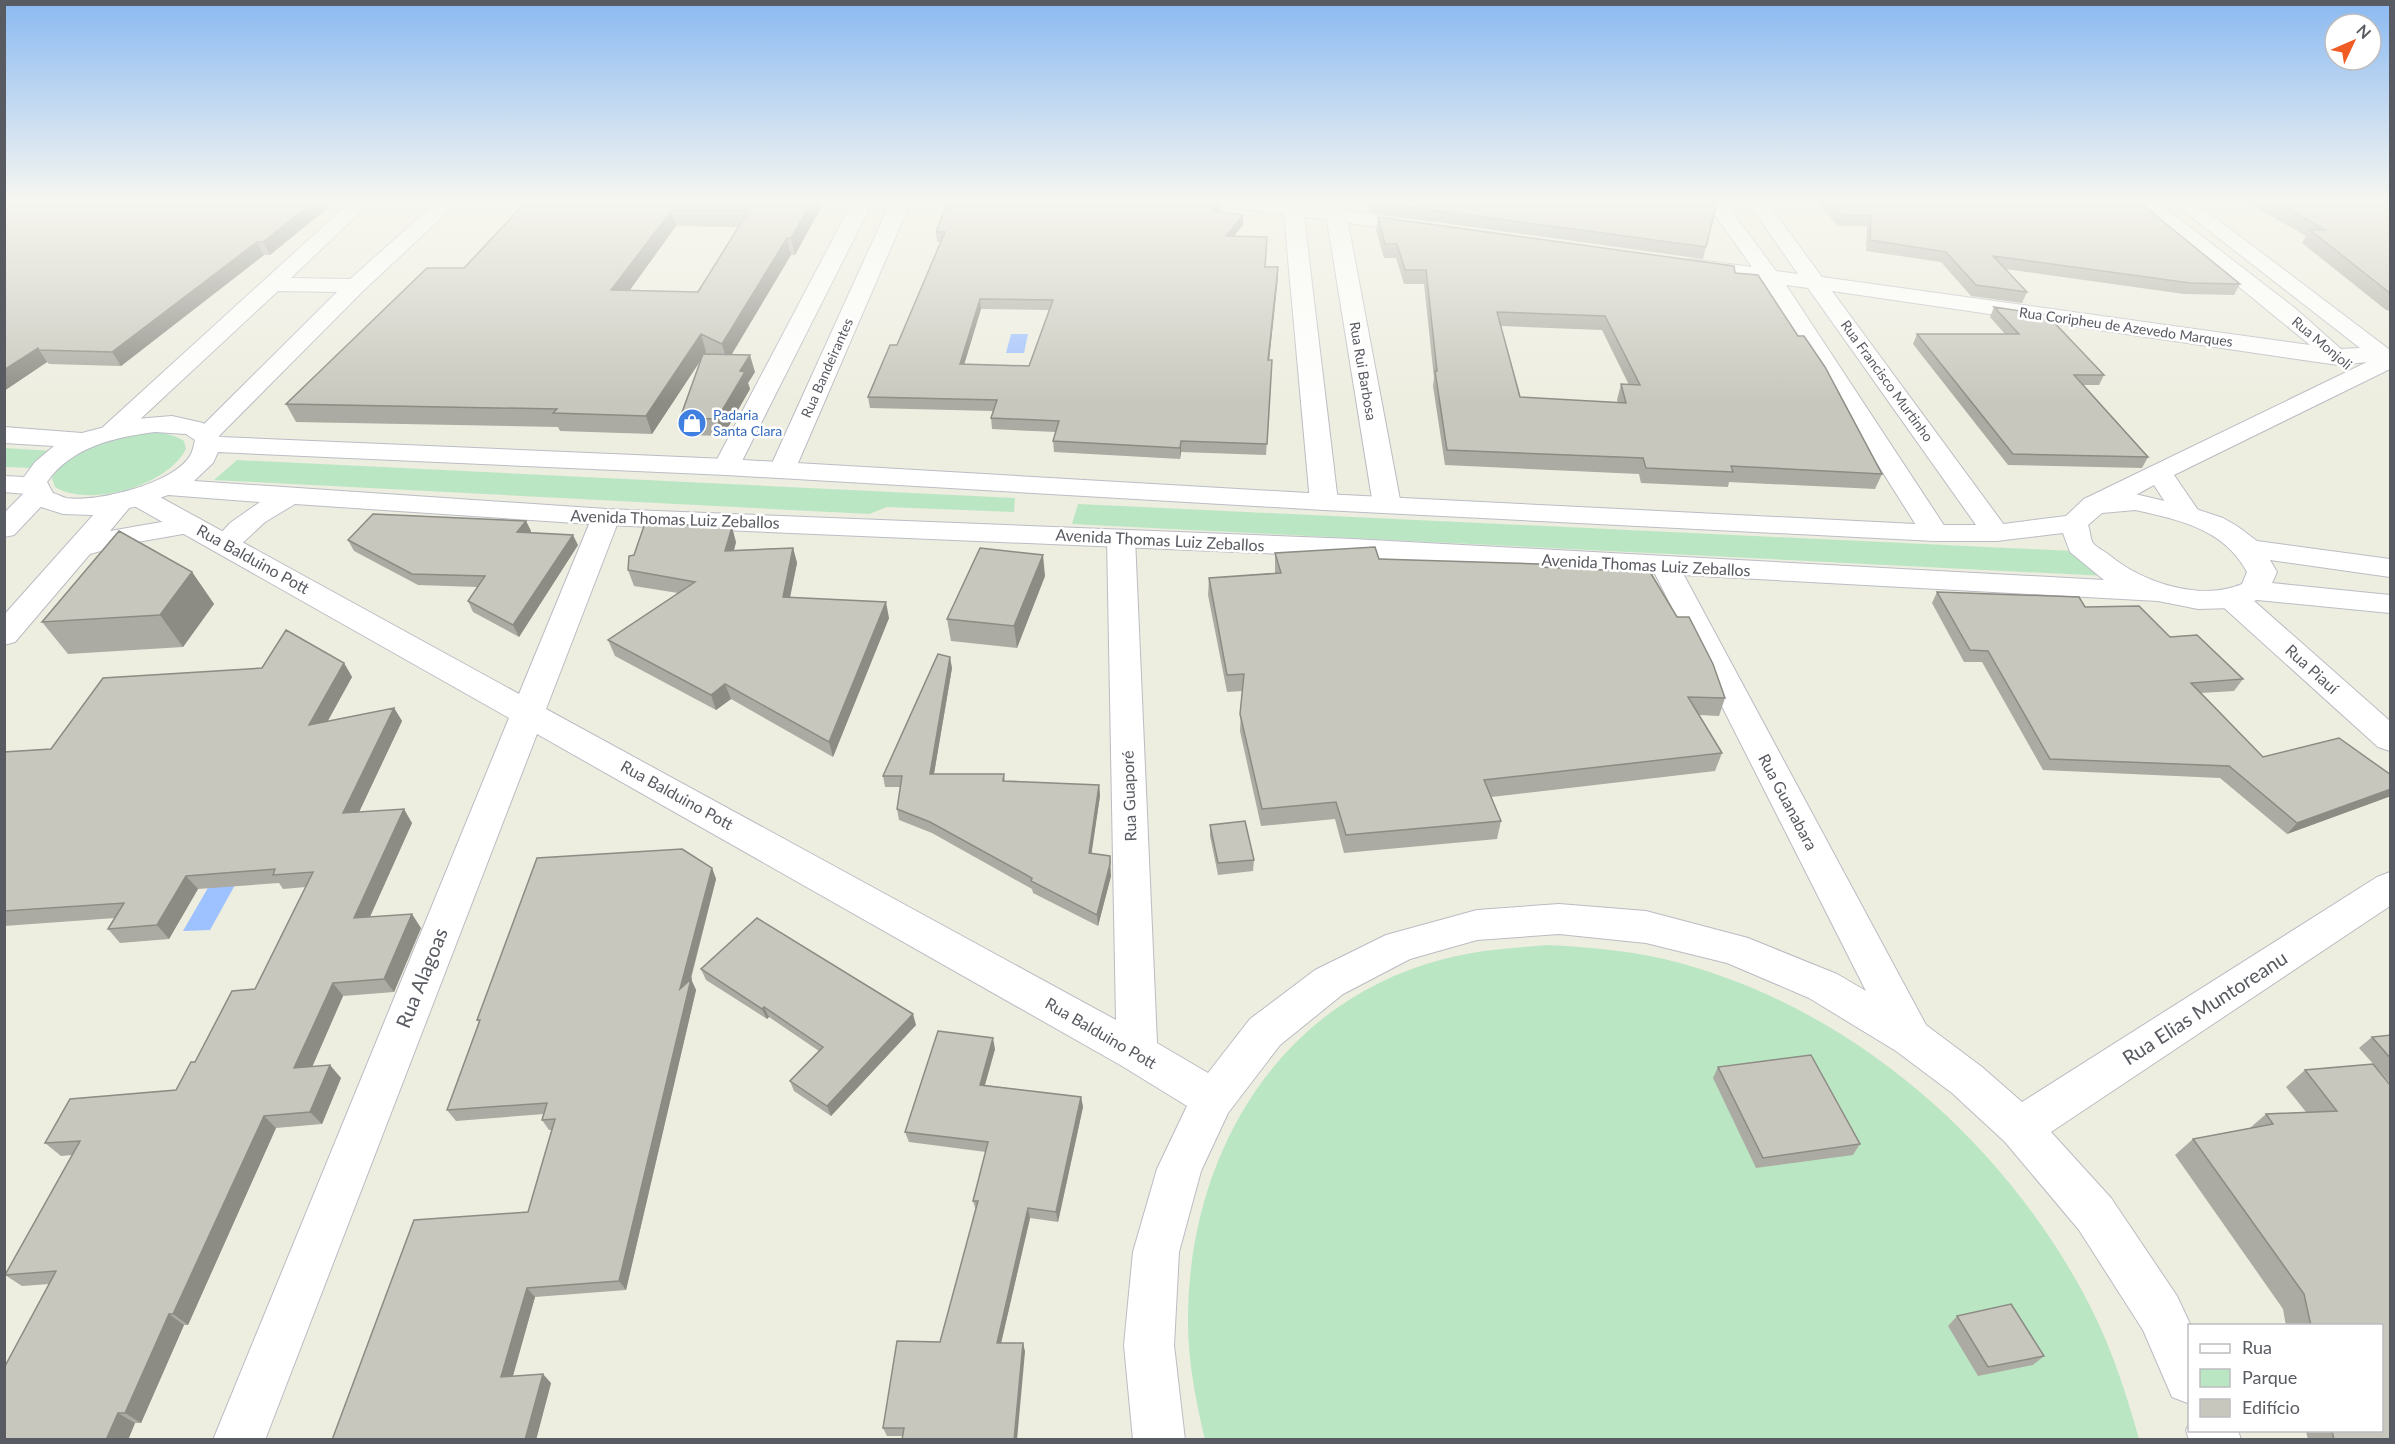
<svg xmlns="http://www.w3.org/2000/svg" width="2395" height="1444" viewBox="0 0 2395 1444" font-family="Lato,sans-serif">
	<rect width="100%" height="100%" fill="#edede0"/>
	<path fill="#bbe6c4" d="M145,432C160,432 171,433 184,441L186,449C167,486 90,508 55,487L52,478C69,446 112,439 145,432Z
		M4,448L54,451L31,468L5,467Z
		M237,460L1015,498L1014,512L887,507L869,514L214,480Z
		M1078,504L2073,551L2106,576L1072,524Z
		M1547,945C1586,947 1625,950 1664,959C1848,1003 2009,1143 2093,1312C2113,1352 2127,1396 2139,1439L1205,1440C1196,1401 1188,1362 1188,1323C1187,1158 1276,1002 1444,959C1478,950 1512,948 1547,945Z"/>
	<path fill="#9ec1ff" d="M1011,334H1028L1024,353H1006Z
		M235,885L210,930L183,931L209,886Z"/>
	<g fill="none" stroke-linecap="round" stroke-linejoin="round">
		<g stroke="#bbbcc3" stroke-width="2">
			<path id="minor" d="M1218,201H1301L1302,205L1325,208V201H1343L1345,211L1423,221L1430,223L1433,227L1430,231L1423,233L1348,223L1401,505L1397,511L1387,513L1377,511L1373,505L1327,220L1304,217L1338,502L1334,508L1324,510L1314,508L1310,502L1284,214L1228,207L1221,205Z
				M1705,201H1724L1776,271L1798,274L1747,201H1766L1822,277L2310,345L2134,201H2156L2296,309L2341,349L2360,348L2171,201H2193L2390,350V369L2174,475L2200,513L2196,519L2186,521L2176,519L2154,485C2134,495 2107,516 2084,511L2080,505L2084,499L2367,362L2338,365L1832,291L2010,533L2006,539L1996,541L1986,539L1808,288L1786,285L1949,533L1945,539L1935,541L1925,539L1921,533L1762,281L1691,271L1684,269L1680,265L1684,261L1691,259L1752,267Z
				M139,489L149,491L519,694L592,517L596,511L606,509L616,511L620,517L546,709L1116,1020L1107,538L1111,532L1121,530L1131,532L1135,538L1157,1043L1208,1073L1250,1019L1315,970L1386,935L1477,910L1559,904L1646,911L1748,938L1837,974L1866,991L1651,566L1655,560L1665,557L1675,560L1679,566L1926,1025L1982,1067L2022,1102L2377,877L2390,872V906L2051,1132L2111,1198L2177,1296L2191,1326L2190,1404L2172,1397L2143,1330L2079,1230L2005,1142L1952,1093L1896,1051L1809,998L1727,963L1646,943L1559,934L1477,940L1410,959L1343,994L1280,1045L1228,1113L1201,1171L1179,1252L1174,1345L1185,1440H1133L1124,1345L1133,1252L1157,1169L1187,1106L1122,1066L537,734L265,1440H213L509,718L129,503L125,497L129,491Z
				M2233,590L2244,592L2390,721V751L2378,747L2222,606L2218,599L2222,592Z
				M2190,1422V1430H2238L2241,1440H2189L2186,1430Z"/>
		</g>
		<g stroke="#bbbcc3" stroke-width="2">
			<path id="tertiary" d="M351,201H372L291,278L350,279L438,201H459L363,291L215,440L206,443L197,440L193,435L337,292L278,291L121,437L112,440L103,437L99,432L103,427Z
				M853,201H873L739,467L735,473L726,475L717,473L713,467Z
				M891,201H911L795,470L791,476L782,478L773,476L769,470Z
				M37,488L47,490L51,496L14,535L4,537V513L27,490Z
				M121,493L131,495L135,501L110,531L190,517L200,519L204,525L200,531L126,544L90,554L15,642L4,645V615L111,495Z"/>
		</g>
		<g stroke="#bbbdc5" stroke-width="2">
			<path id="secondary" d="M172,416L203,423L220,437L726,459L1324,494L1935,525H1996L2066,516L2084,499L2135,494L2190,507L2223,518L2237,526L2257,541L2390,559V577L2270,560L2277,572L2272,583L2390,595V613L2257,600L2233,608L2198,609L2158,601L1353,557L606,525L295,504L265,522L235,550L225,552L215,550L211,544L230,523L260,502L168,495L134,507L92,515L63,514L32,504L26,494L4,492V476L24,477L35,462L54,446L4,443V427L82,433L136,419ZM155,432L186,434L195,440C194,444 193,450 191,454C177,483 96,503 66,498C62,497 57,494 53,493L47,482C71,447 115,437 155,432ZM218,452L726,475L1324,510L1935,541H1996L2063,533L2070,552L2104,580L1353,539L606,509L194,481L213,463ZM2135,510C2180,520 2224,529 2247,572L2242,584C2200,602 2141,582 2108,554C2104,551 2096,547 2093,543C2090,538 2090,530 2088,525L2102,513Z"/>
		</g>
		<use href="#minor" fill="#fff" fill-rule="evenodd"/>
		<use href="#tertiary" fill="#fff" fill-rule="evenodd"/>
		<use href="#secondary" fill="#fff" fill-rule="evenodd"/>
	</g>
	<path fill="#acaba3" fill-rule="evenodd" d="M4,201H333L329,204L330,206L270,255H264L121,366L49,364L47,362L4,391Z
		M527,201L824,202L795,255H791L732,354L755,372L748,383L750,389L723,436L686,435L680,418L701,360L652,434L560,431L558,427L296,422L286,404L464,268ZM676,226L739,227L698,292L629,291Z
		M948,201H1222V208L1219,212L1243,225L1234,236L1265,267L1278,277L1269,360H1272L1266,455L1181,452L1180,459L1054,452L1053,441L1056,432L992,429L991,418L993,411L870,408L868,397L897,345L941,242H937L936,232ZM981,309L1049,310L1029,366L964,364Z
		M1368,201H1713L1716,206L1703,259L1372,213Z
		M1816,201H2138L2240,284L2234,295L2184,294L2005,269L2027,292L2022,303L1971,296L1941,262L1866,251L1867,226H1838Z
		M2245,201H2391V311L2386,310L2302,243L2306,236Z
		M1378,217L1735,273L1882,474L1875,489L1729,482L1728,487L1641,483L1639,474L1445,465L1433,386L1434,378L1424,284H1404L1396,258H1384L1376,230ZM1501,326L1602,330L1629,385L1621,384L1617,400L1618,403L1520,397Z
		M1994,307L2104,375L2099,385H2083L2148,457L2142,468L2008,465L1913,344L1917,334H2005L1990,317Z
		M526,521L531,531L530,533L578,545L519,637L473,612L468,601L478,587L418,585L354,551L348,540Z
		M736,542L734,550L793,548L797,563L790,597L889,618L833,757L731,699L716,710L615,656L608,640L678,593L634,586L628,570Z
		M1275,553L1540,567L1725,698L1719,716L1699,715L1722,753L1715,771L1491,797L1501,821L1497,839L1344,853L1335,819L1261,826L1240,731L1242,691L1227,692L1208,595L1209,578L1275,573Z
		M192,572L214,604L183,647L68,654L42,622Z
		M1045,576L1017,648L951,641L947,619Z
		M1937,592L2085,607L2170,637L2243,679L2234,691L2201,693L2263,757L2391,775V796L2287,834L2220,778L2043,770L1982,662H1964L1932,603Z
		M344,663L352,677L327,721L394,708L402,721L359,812L412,823L370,917L421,928L394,992L343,996L312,1067L341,1078L322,1124L276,1128L188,1325H184L141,1423H135L128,1440H4L49,1284L22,1286L5,1275L72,1155L61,1156L45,1143L176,1090L195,1062L255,989L306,887L283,889L279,883L198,889L169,939L120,943L108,929L115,918L4,926V752L51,749Z
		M952,668L934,774H1004L1005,781L1099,785L1100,796L1091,853L1111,876L1098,926L1033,893L1032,889L932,833L899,820L897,809L900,787H885L883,776Z
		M1210,825L1254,860L1253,871L1218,875L1210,836Z
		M712,868L716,879L691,979L696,990L626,1290L535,1297L513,1376L551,1383L536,1440H332L528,1212L552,1130H549L542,1120L544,1114L456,1121L447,1110L479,1022L477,1020Z
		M701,969L916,1025L831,1116L794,1091L790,1081L819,1051L769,1017L767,1019L706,980Z
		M2391,1035V1084L2359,1048L2372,1037Z
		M995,1049L985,1085L1081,1097L1083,1107L1058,1222L1030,1218L1001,1343H1023L1025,1352L902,1436H887L883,1428L940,1342L976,1211L973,1201L986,1152L909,1142L905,1132Z
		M2373,1064L2391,1440H2308L2306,1431H2382V1326H2286L2283,1309L2175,1155L2193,1139L2250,1128L2266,1114L2306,1112L2286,1087L2305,1070Z
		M1718,1067L1860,1144L1853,1155L1756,1168L1713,1078Z
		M1957,1316L2044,1356L2033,1365L1978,1376L1948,1326Z"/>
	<path fill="#8c8b84" d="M314,201H333L329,204L330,206L270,255L263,242Z
		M812,201H823L824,202L795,255L791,238Z
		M1220,201H1222V208L1212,220V211Z
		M672,210L676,226L617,308L611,290Z
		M1243,215V225L1226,246V236Z
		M787,238L791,255L727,362L722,344Z
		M257,242L264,255L121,366L112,352Z
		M1278,267V277L1268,371V360Z
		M980,299L981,309L961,375L960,364Z
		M701,334L706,352L652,434L646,416Z
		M38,348L47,362L4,391V370Z
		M750,355L755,372L748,383L750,389L723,436L717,419L740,371Z
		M1181,441V452L1180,459V448Z
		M526,521L531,531L522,543L517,532Z
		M732,527L736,542L730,566L725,551Z
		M573,535L578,545L519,637L513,625Z
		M793,548L797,563L787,612L783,597Z
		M1043,555L1045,576L1017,648L1014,626Z
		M192,572L214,604L183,647L160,615Z
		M886,602L889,618L833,757L829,742Z
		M950,657L952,668L932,785L930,774Z
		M344,663L352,677L318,739L309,725Z
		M725,684L731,699L716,710L711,695Z
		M394,708L402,721L352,827L343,813Z
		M1099,785L1100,796L1090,864L1089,853Z
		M2391,789V796L2287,834L2297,823Z
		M404,809L412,823L363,932L354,918Z
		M1110,856L1111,876L1098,926L1097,915Z
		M712,868L716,879L685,1000L680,989Z
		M186,876L198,889L169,939L157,925Z
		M412,914L421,928L394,992L384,979Z
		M691,979L696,990L626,1290L619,1281Z
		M333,983L343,996L306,1081L294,1068Z
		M764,1007L769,1017L767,1019L762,1009Z
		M913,1014L916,1025L831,1116L827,1106Z
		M993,1038L995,1049L982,1095L980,1085Z
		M330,1065L341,1078L322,1124L310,1112Z
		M1081,1097L1083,1107L1058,1222L1056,1212Z
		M264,1116L276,1128L188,1325L173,1314Z
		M1028,1208L1030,1218L999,1352L997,1343Z
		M527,1288L535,1297L510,1386L501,1377Z
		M169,1314L184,1325L141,1423L125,1413Z
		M1023,1343L1025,1352L1017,1440H1014Z
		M543,1374L551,1383L536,1440H525Z
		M118,1413L135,1423L128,1440H106Z"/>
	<path fill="#c8c7bd" stroke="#8c8b84" stroke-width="1.5" fill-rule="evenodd" d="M4,201H314L263,242H257L112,352L39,350L38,348L4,370Z
		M527,201H812L791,238H787L722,344L701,334L646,416L553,413L557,409L286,404L427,268H464ZM672,210H749L698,292L611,290Z
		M948,201H1220L1212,211L1243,215L1226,236L1267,237L1265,267H1278L1268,360H1272L1267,444L1181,441L1180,448L1053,441L1059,421L991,418L997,400L868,397L890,345H897L945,232H936ZM980,299L1053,300L1029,366L960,364Z
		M1372,201H1713L1716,206L1706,247L1373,202Z
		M1829,201H2138L2240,284L2190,283L1993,256L2027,292L1976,285L1946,252L1870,240L1871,215H1842Z
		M2274,201H2391V294L2310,230H2325Z
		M1378,217L1734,266L1735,273L1758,275L1798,336H1804L1825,367L1882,474L1731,466L1733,472L1646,468L1643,458L1447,450L1435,371H1437L1426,270H1405L1397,244H1385ZM1497,312L1605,316L1640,385L1621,384L1626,403L1520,397Z
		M1994,307L2047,315L2104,375H2074L2148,457L2013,454L1917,334H2019Z
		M703,354L750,355L740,371L745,372L717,419L680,418Z
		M373,514L526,521L517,532L573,535L513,625L468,601L485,576L412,574L348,540Z
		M645,523L732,527L725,551L793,548L783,597L886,602L829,742L725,684L711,695L608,640L695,582L628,570L629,556L634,555Z
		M119,531L192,572L160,615L42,622Z
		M1375,547L1379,559L1539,564L1540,567L1650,572L1677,617H1689L1713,664L1725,698L1688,697L1722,753L1484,780L1501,821L1346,835L1336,802L1262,809L1240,714L1244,674L1227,675L1209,578L1281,573L1275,553Z
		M980,548L1043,555L1014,626L947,619Z
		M1937,592L2079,597L2085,607L2139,606L2170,637L2197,635L2243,679L2191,683L2263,757L2339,738L2391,775V789L2297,823L2229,766L2050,759L1988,651L1970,650Z
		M286,630L344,663L309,725L394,708L343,813L404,809L354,918L412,914L384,979L333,983L294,1068L330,1065L310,1112L264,1116L173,1314H169L125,1413H118L106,1440H4V1368L56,1271L5,1275L80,1141L45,1143L70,1099L176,1090L191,1062H195L232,991L255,989L313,872L273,875L275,869L186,876L157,925L108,929L124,903L4,911V752L51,749L103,678L262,668Z
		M938,654L950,657L930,774H1004L1003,781L1099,785L1089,853L1110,856V864L1097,915L1031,881L1032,878L930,822L897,809L902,776H883Z
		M1245,821L1254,860L1218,863L1210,825Z
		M682,849L712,868L680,989L691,979L619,1281L527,1288L501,1377L543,1374L525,1440H332L414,1220L528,1212L555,1119L542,1120L547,1103L447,1110L480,1020H477L537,858Z
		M757,918L913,1014L827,1106L790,1081L823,1047L764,1007L762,1009L701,969Z
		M938,1031L993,1038L980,1085L1081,1097L1056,1212L1028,1208L997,1343H1023L1014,1440H902L904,1428H883L897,1341L940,1342L978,1201H973L988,1142L905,1132Z
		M2391,1035V1059L2372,1037Z
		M1811,1055L1860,1144L1763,1158L1718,1067Z
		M2373,1064L2391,1086V1440H2334L2332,1431H2382V1326H2311L2304,1294L2193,1139L2273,1124L2266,1114L2337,1111L2305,1070Z
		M2011,1304L2044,1356L1988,1367L1957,1316Z"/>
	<linearGradient id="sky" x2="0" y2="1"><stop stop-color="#8ab9f1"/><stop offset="0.5" stop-color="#f7f7f1"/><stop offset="1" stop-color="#f7f7f1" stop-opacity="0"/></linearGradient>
	<rect width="2395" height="403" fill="url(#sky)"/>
	<defs>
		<g id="shop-disc" transform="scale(1.5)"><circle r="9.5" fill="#3f7fe0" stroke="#fff"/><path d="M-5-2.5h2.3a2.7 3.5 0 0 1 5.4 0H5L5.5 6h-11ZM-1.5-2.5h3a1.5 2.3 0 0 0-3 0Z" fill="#fff"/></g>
	</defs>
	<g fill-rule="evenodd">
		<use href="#shop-disc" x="692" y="423"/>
	</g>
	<g text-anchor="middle" stroke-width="5" stroke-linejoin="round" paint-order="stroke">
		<g font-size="14" fill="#595b62" stroke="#fff">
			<text transform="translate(2126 327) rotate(8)" y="5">Rua Coripheu de Azevedo Marques</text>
			<text transform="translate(2322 343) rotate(40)" y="5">Rua Monjoli</text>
			<text transform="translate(827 368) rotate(-66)" y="5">Rua Bandeirantes</text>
			<text transform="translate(1363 371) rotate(80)" y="5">Rua Rui Barbosa</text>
			<text transform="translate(1887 381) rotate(54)" y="5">Rua Francisco Murtinho</text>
		</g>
		<g font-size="14" fill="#366cbe" stroke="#fff" text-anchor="start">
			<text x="713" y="420">Padaria<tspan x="713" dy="16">Santa Clara</tspan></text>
		</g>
		<g font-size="16" fill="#595b62" stroke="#fff">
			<text transform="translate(675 519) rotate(2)" y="6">Avenida Thomas Luiz Zeballos</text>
			<text transform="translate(1160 540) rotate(3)" y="6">Avenida Thomas Luiz Zeballos</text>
			<text transform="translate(253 559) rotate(29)" y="6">Rua Balduino Pott</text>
			<text transform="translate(1646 565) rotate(3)" y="6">Avenida Thomas Luiz Zeballos</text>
			<text transform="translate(2312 669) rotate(42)" y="6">Rua Piauí</text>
			<text transform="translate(677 795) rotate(29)" y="6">Rua Balduino Pott</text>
			<text transform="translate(1129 796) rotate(-92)" y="6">Rua Guaporé</text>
			<text transform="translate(1788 802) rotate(62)" y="6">Rua Guanabara</text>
			<text transform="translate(1101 1033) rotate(30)" y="6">Rua Balduino Pott</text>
		</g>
		<g font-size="20" fill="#595b62" stroke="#fff">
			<text transform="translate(422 978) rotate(-68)" y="7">Rua Alagoas</text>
			<text transform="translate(2205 1008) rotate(-33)" y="7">Rua Elias Muntoreanu</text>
		</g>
	</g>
	<rect width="2395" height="1444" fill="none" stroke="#595b62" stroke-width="12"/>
	<rect x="2188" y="1324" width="195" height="108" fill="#ffffff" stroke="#bdbdc0" stroke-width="1.5"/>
	<rect x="2200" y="1344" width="30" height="9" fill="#ffffff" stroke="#bdbdc0" stroke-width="1.5"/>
	<text x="2242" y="1354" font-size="18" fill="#595b62">Rua</text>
	<rect x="2200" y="1369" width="30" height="18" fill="#bbe6c4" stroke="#bdbdc0" stroke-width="1.5"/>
	<text x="2242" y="1384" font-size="18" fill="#595b62">Parque</text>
	<rect x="2200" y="1399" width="30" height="18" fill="#c8c7bd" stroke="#bdbdc0" stroke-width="1.5"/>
	<text x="2242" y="1414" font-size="18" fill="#595b62">Edifício</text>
	<g transform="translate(2353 42) rotate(46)"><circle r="28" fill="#ffffff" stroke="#bdbdc0" stroke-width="1.5"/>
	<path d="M0-4.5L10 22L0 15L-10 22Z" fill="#f05c23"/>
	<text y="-9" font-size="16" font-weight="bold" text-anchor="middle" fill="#595b62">N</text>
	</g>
</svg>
